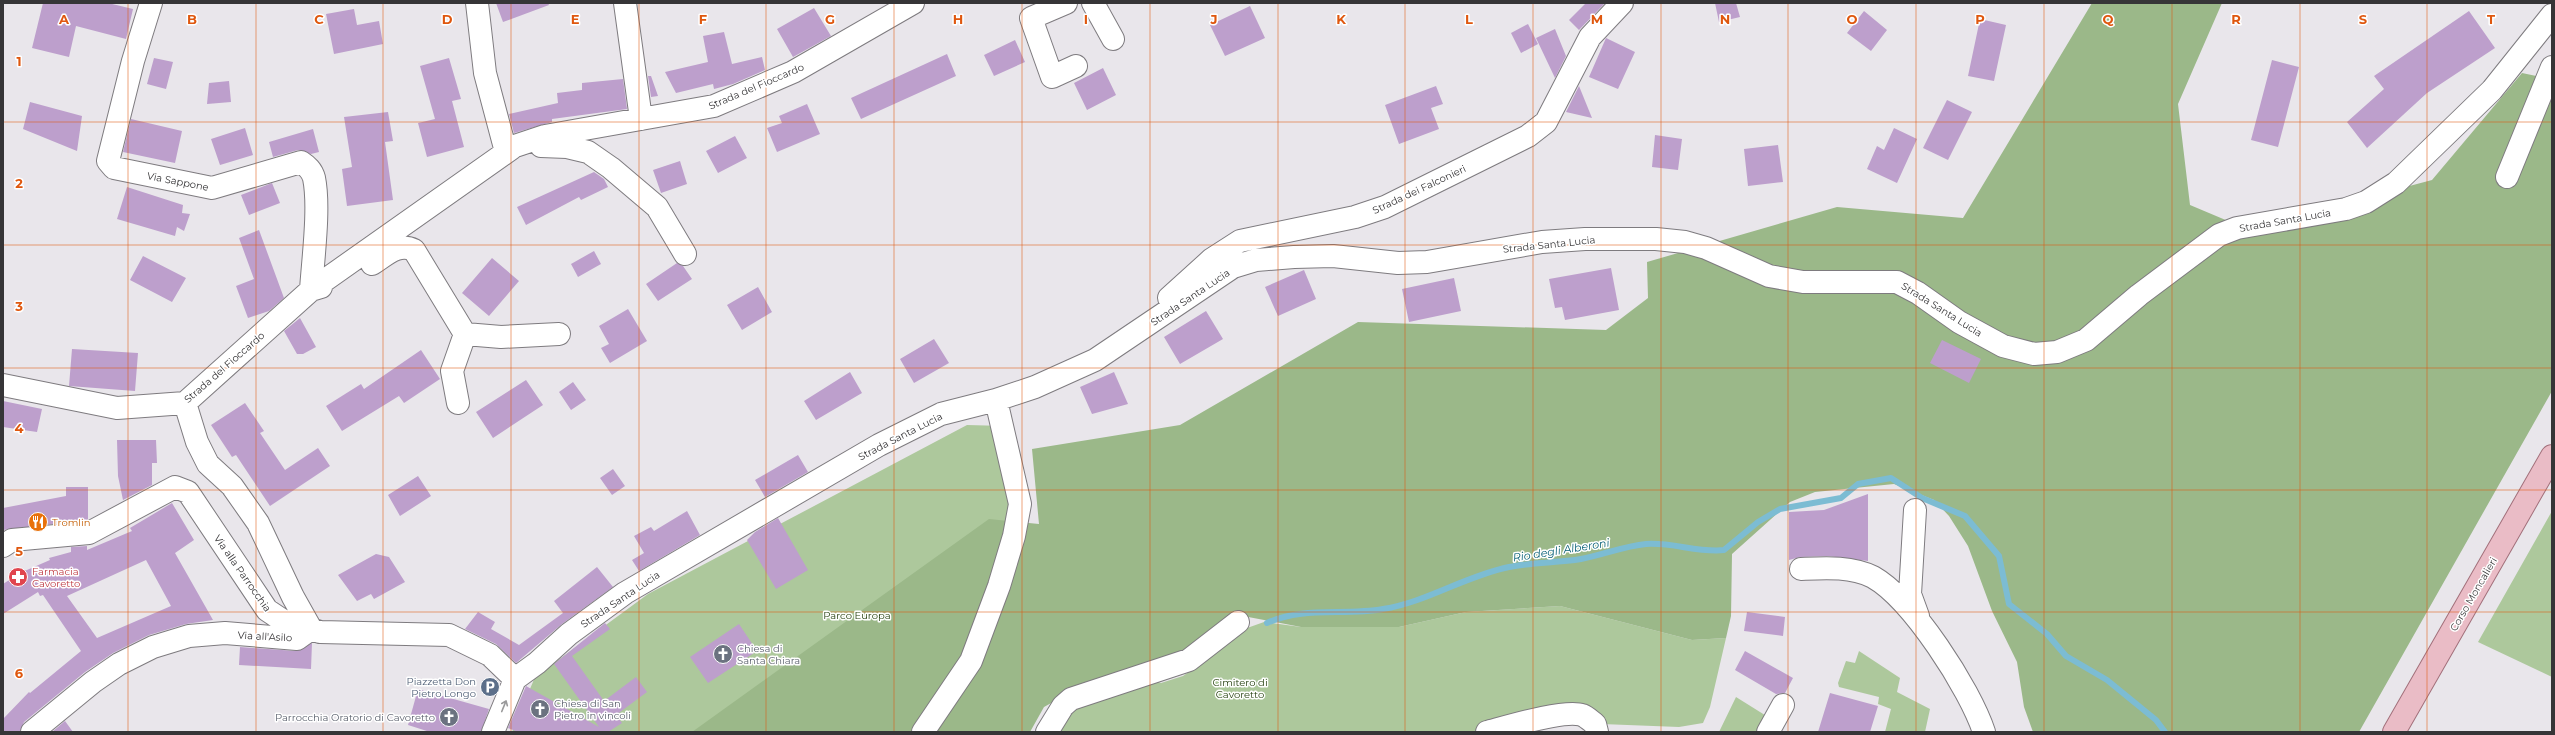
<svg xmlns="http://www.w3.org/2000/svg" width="2555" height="735" viewBox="0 0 2555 735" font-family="Montserrat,sans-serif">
	<rect width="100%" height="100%" fill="#e9e6eb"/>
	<path fill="#adc89c" d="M967,425L1005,426L1018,519L917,732H512L535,677L648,594Z
		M2552,511V677L2478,642Z
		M1560,606L1692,640L1726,638L1710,707L1703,723L1679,727L1576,723L1503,732H1060L1075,704L1150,679L1161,683L1183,676L1193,669L1219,638L1264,622L1301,627H1399L1466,612Z
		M1859,651L1900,678L1897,692L1930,709L1925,732H1885L1891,709L1878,704L1879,697L1839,687L1838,683L1846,661L1855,663Z
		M1736,697L1768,717L1759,732H1719Z"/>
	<path fill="#9bb889" d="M2092,3H2222L2178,104L2190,205L2247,229L2432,180L2522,73L2541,77L2552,100V391L2359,732H2033L2024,707L2017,662L1992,611L1968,546L1949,516L1934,500L1894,484L1815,492L1790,502L1732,554L1731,616L1726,638L1692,640L1560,606L1466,612L1399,627H1301L1243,616L1166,660L1062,697L1044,707L1030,732H692L989,519L1039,524L1032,449L1180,425L1358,322L1606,330L1648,298L1647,262L1837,207L1963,218Z"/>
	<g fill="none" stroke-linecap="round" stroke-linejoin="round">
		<path stroke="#7cbcd3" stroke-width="6" d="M1267,623C1303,606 1344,616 1383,609C1427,602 1465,576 1509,567C1533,562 1557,563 1581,559C1603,555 1624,546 1646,544C1672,542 1699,553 1724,550L1758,522L1780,509L1841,498L1858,484L1891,478L1922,498L1965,516L1999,556L2009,604L2047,634L2066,656L2107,680L2156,720L2165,732"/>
	</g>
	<path fill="#bd9fcc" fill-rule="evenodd" d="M43,3H108L133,9L126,39L76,26L69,57L32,48Z
		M496,3H548L549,5L503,22Z
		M1586,3H1605L1579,30L1569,20Z
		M1715,3H1736L1740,17L1719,22Z
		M1250,6L1265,38L1225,56L1210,25Z
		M814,8L831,36L793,57L777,29Z
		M354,9L357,25L379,21L383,44L334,54L326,14Z
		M1864,11L1887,30L1871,51L1847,33Z
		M2469,11L2495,48L2427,93L2367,148L2347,122L2384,89L2374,76Z
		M1980,19L2006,25L1994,81L1968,76Z
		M1528,24L1538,44L1521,53L1511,33Z
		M1555,29L1566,56L1555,78L1536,38Z
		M724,32L732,64L762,57L765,70L733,84L714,89L713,84L676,93L665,72L708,62L703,36Z
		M1606,38L1635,52L1618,89L1589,77Z
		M1015,40L1025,62L994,76L984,55Z
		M947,54L956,76L861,119L851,98Z
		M154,58L173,62L166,89L147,84Z
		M449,58L461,99L452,101L464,147L427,157L418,123L435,119L420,66Z
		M2272,60L2299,67L2278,147L2251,140Z
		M1103,68L1116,95L1087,110L1074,83Z
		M648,76H651L658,96L651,97Z
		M623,79L627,109L552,119V122L514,133L509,114L558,103L557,93L582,90V83Z
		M229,81L231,102L207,104L209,83Z
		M1436,86L1443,104L1431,108L1439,129L1399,144L1385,105Z
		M1579,86L1592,118L1566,112Z
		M1947,100L1972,112L1948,160L1923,148Z
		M30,102L82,116L77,151L23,129Z
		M807,104L820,134L777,152L767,128L782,123L779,116Z
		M388,112L393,141L385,142L393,200L347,206L342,169L352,167L344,117Z
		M131,119L182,131L175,163L123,152Z
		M245,128L253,155L220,165L211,139Z
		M1894,128L1917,139L1897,183L1867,169L1877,146L1884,150Z
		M313,129L319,152L311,154L298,150L273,157L269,142Z
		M1655,135L1682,139L1678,170L1652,167Z
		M735,136L747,158L718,173L706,151Z
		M1778,145L1783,182L1748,186L1744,149Z
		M680,161L687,184L661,193L653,170Z
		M594,172L604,179L608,187L581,200L579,197L526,225L517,207Z
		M272,183L280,203L249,215L241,195Z
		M127,187L183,205L182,213L190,214L184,231L177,227L175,236L117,219Z
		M259,230L284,298L269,311L248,318L236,286L254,279L239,238Z
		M594,251L601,264L578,277L571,264Z
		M143,256L186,278L172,302L130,280Z
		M492,258L519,281L489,316L462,293Z
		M677,263L683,266L692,279L658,301L646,284Z
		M1611,268L1619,310L1565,320L1562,307L1555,308L1549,279Z
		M1304,270L1316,299L1278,316L1265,287Z
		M1454,278L1461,311L1409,322L1402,289Z
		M758,287L772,312L742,330L727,305Z
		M628,309L647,341L610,363L601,348L609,344L599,326Z
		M1206,311L1223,339L1180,364L1164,337Z
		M300,318L316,347L303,354H297L284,331Z
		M934,339L949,363L914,383L900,359Z
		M1942,340L1981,359L1969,383L1930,363Z
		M72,349L138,353L135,391L69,386Z
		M421,350L440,379L404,403L399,396L342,431L326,406L361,384L364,389Z
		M850,372L862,393L816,420L804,401Z
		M1114,372L1128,404L1092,414L1080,387Z
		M526,380L543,405L493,438L476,412Z
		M573,382L586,400L571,410L559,392Z
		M3,401L42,409L37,432L3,427Z
		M245,403L264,431L260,433L285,470L318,448L330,466L270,506L236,455L232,457L211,425Z
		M117,440H156L157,463H152V485L123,500L118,476Z
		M798,455L808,472L765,497L755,480Z
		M613,469L625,486L612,495L600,478Z
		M418,476L431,496L400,516L388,495Z
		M66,487H88V520L3,530V508L66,496Z
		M1868,494V561L1828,556L1800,557L1789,560V512L1824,510Z
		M172,503L194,540L175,553L213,620L186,624L149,635L113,653L85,672L24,722L20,732H3V719L29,692L30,693L81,651L43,595L40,596L38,592L3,614V584L20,573L50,560L49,558L71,552V547L87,546V550L132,531L130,528ZM146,560L171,606L97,638L67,596Z
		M687,511L700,535L639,571L632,560L644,553L634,536L651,527L654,531Z
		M778,518L808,570L776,589L747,540L755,532Z
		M376,554L389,557L405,582L374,599L371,594L357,601L338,575Z
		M597,567L613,587L562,624L516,663L496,644L465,629L478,612L495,622L491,629L519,645L563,613L554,601Z
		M1747,612L1785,617L1783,636L1744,631Z
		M605,623L610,629L572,656L604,701L636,677L647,692L616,715L622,723L608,732H518L508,728L526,686L599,727L554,664Z
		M739,624L757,651L708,683L690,657Z
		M312,643L311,669L239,665L240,647L296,651Z
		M1745,651L1793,678L1785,693L1776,694L1735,670Z
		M418,689L489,709L481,732H430L408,725Z
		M1830,693L1878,706L1870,732H1818Z
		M65,721L73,732H52Z"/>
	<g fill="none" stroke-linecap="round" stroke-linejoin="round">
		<g stroke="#7e7b7f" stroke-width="24">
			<path id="minor" d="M151,3L133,61L108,161L114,168L212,188L301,162C307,166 312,170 314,178C320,207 313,259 311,290L321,287
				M477,3L485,73L506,152
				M625,3L641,119
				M1066,3L1031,18L1052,77L1076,66
				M1093,3L1113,39
				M541,146L567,147L588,152L611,168L657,207L685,254
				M2507,177L2552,67
				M372,264C385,256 398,242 414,250L465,334L452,371L458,403
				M1169,298L1212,259L1240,241L1355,217L1385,207L1528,136L1546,122L1590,37L1622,3
				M465,334L501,337L559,334
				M3,385L117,408L185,403L311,290L515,146L545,136L714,106L793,72L913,3
				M1915,510L1910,594L1918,616
				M3,546L12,540L89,533L175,487L188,492L267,610L282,620L320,632L449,635L490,655L515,679
				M1801,569C1824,568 1851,566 1873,577C1912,599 1970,689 1984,732
				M515,679L537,663L569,634L625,593L879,445L941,414L996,400L1035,387L1095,360L1233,267L1256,260L1294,257L1333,256L1398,263L1427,262L1542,242L1585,239H1656L1685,242L1706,248L1769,276L1803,282H1897L1918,293L1959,322L2003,346L2034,354L2057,352L2086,340L2139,295L2219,235L2237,228L2346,209L2366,202L2396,183L2492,90L2552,15
				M32,732L93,682L119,664L153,647L189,636L225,633L297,639L311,629L293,597L258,523L232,486L208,464L197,442L185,403
				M493,732L515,679
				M923,732L971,661L999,586L1014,536L1020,504L996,400
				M1047,732L1063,706L1071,699L1189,660L1238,622
				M1487,732C1506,727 1565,709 1582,715C1587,717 1591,721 1595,724L1597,732
				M1768,732L1783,705"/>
		</g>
		<g stroke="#a2707b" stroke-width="24">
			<path id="major" d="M2394,732L2552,456"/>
		</g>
		<use href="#minor" stroke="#fff" stroke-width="22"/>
		<use href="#major" stroke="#eabcc6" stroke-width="22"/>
	</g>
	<defs><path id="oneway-shaft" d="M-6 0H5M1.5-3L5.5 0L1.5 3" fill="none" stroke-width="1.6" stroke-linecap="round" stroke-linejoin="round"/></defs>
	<use stroke="#9a9a9b" href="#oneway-shaft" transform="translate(504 706) rotate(-68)"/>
	<path fill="none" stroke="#df570e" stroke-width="1" stroke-opacity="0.55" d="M128,3V732M256,3V732M383,3V732M511,3V732M639,3V732M766,3V732M894,3V732M1022,3V732M1150,3V732M1278,3V732M1405,3V732M1533,3V732M1661,3V732M1788,3V732M1916,3V732M2044,3V732M2172,3V732M2300,3V732M2427,3V732M3,122H2552M3,245H2552M3,368H2552M3,490H2552M3,612H2552"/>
	<defs>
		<g id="restaurant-disc" transform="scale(1)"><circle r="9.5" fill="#e8710a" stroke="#fff"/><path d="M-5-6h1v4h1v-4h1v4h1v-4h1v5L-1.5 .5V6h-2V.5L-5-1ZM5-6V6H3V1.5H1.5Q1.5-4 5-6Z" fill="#fff"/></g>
		<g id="pharmacy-disc" transform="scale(1)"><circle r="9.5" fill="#e0444e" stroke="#fff"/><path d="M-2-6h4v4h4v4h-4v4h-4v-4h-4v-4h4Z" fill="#fff"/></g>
		<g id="church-disc" transform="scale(1)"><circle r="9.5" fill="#6b7280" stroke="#fff"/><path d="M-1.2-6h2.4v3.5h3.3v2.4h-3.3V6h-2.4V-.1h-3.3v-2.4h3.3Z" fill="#fff"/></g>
		<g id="parking-disc" transform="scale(1)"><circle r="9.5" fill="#5c6f8a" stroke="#fff"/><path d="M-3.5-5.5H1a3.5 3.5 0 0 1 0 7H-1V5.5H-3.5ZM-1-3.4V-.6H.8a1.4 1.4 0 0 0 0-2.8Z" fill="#fff"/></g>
	</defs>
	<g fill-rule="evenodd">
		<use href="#restaurant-disc" x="38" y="522"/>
		<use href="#pharmacy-disc" x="18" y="577"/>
		<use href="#church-disc" x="723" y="654"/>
		<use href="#parking-disc" x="490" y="687"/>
		<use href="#church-disc" x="540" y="709"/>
		<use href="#church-disc" x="449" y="717"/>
	</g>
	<g text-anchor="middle" stroke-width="3" stroke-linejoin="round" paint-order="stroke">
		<g font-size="10" fill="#363537" stroke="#fff">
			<text transform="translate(756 86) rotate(-23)" y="4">Strada del Fioccardo</text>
			<text transform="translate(178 181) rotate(11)" y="4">Via Sappone</text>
			<text transform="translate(1419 189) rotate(-25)" y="4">Strada dei Falconieri</text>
			<text transform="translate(2285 220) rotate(-10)" y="4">Strada Santa Lucia</text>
			<text transform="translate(1549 244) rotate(-6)" y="4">Strada Santa Lucia</text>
			<text transform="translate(1190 297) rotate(-34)" y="4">Strada Santa Lucia</text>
			<text transform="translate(1942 309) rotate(32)" y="4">Strada Santa Lucia</text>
			<text transform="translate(224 367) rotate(-41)" y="4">Strada del Fioccardo</text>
			<text transform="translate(900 436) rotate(-27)" y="4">Strada Santa Lucia</text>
			<text transform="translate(243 573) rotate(55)" y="4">Via alla Parrocchia</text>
			<text transform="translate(2473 594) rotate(-60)" y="4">Corso Moncalieri</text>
			<text transform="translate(620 599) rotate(-34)" y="4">Strada Santa Lucia</text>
			<text transform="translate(265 636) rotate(3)" y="4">Via all'Asilo</text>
		</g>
		<g font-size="10" fill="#c56008" stroke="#fff" text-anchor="start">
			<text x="52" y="526">Tromlin</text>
		</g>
		<g font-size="10" fill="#be3a42" stroke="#fff" text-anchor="start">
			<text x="32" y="575">Farmacia<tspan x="32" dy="12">Cavoretto</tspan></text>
		</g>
		<g font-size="10" fill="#233f0d" stroke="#fff">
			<text x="857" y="619">Parco Europa</text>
			<text x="1240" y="686">Cimitero di<tspan x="1240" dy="12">Cavoretto</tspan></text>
		</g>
		<g font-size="10" fill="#5b616d" stroke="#fff" text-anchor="start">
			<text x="737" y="652">Chiesa di<tspan x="737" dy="12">Santa Chiara</tspan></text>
			<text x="554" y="707">Chiesa di San<tspan x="554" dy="12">Pietro in vincoli</tspan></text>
			<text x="435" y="721" text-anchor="end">Parrocchia Oratorio di Cavoretto</text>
		</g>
		<g font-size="10" fill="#4e5e75" stroke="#fff" text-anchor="end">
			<text x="476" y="685">Piazzetta Don<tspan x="476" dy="12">Pietro Longo</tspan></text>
		</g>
		<g font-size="11" font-style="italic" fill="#005c73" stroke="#fff">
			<text transform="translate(1561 550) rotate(-9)" y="4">Rio degli Alberoni</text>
		</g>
	</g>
	<g font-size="13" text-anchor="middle" font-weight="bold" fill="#df570e" stroke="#fff" stroke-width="3" stroke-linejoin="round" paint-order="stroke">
		<text x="64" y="24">A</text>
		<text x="192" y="24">B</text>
		<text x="319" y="24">C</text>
		<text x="447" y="24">D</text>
		<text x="575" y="24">E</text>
		<text x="703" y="24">F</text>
		<text x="830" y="24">G</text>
		<text x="958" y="24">H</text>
		<text x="1086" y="24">I</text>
		<text x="1214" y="24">J</text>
		<text x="1341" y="24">K</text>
		<text x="1469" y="24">L</text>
		<text x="1597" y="24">M</text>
		<text x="1725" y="24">N</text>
		<text x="1852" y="24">O</text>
		<text x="1980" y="24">P</text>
		<text x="2108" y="24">Q</text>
		<text x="2236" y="24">R</text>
		<text x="2363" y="24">S</text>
		<text x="2491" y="24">T</text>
		<text x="19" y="66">1</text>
		<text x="19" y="188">2</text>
		<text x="19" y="311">3</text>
		<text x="19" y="433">4</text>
		<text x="19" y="556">5</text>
		<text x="19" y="678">6</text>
	</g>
	<rect width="2555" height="735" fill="none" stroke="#363537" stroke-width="8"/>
</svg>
